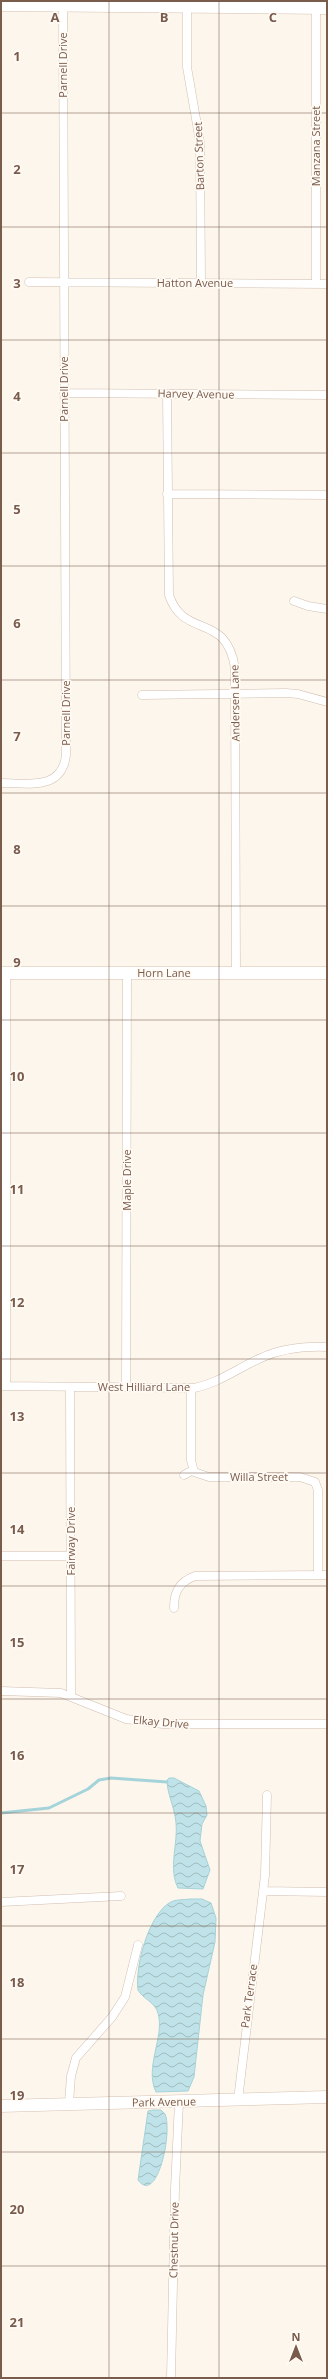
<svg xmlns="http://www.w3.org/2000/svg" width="328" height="2379" viewBox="0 0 328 2379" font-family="'Open Sans',sans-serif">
	<defs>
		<pattern id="water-waves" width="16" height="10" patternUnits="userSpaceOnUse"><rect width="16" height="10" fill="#bfe3e8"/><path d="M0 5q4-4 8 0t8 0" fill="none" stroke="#a0bbbe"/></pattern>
	</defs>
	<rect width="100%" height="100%" fill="#fdf6ec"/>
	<path fill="url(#water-waves)" stroke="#a5d3da" d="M169,1778H174L199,1791L206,1806L207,1815L202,1824L200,1841L210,1870L203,1889L178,1888C168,1868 178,1845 176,1823C175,1808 167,1794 167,1780Z
		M190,1899H202L211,1903L216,1918L215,1942L203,1995L194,2077L188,2091L156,2092C144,2067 165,2037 158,2013C155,2002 143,1999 138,1990C135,1966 148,1917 169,1903C175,1899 183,1900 190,1899Z
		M153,2110H161L165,2114C173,2132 157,2206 138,2180L148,2111Z"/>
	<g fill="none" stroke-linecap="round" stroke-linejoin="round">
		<path stroke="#a5d3da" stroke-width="3" d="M1,1813L49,1808L88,1789L99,1780L111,1778L167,1782"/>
		<g stroke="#d1beb0" stroke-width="9">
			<path id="street" d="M187,5V67L200,142L201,283
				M29,282L327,284
				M316,284V8
				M64,393L327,395
				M167,394L169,595C184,640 226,611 235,668L236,973
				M167,494L327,495
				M294,601L308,606L327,609
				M142,695L286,693L298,694L327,702
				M1,783C28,783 62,791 66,755L63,5
				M6,973V1386
				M2,1386L194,1388C219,1383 238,1368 261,1358C282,1348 304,1346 327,1347
				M70,1387L71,1695
				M126,1387L127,973
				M191,1388V1460L194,1472L209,1477H300L315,1482L318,1490V1575
				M184,1475L193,1470
				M1,1556H71
				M174,1608C174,1592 179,1582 195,1576L327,1575
				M1,1691L61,1693L126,1719L163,1724H327
				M263,1891L327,1892
				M1,1902L121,1896
				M238,2100L265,1875L267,1795
				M69,2103L71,2076L76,2058L112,2017L125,1997L138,1945
				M171,2378L175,2189L179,2102"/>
		</g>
		<g stroke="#d6c0b0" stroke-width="13">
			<path id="secondary" d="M1,5L327,8
				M1,973H327
				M1,2106L327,2097"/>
		</g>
		<use href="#street" stroke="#fff" stroke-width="8"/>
		<use href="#secondary" stroke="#fff" stroke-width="12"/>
	</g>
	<path fill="none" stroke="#7a5c4d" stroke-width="1" stroke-opacity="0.55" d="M109,1V2378M219,1V2378M1,113H327M1,227H327M1,340H327M1,453H327M1,566H327M1,680H327M1,793H327M1,906H327M1,1020H327M1,1133H327M1,1246H327M1,1359H327M1,1473H327M1,1586H327M1,1699H327M1,1813H327M1,1926H327M1,2039H327M1,2152H327M1,2266H327"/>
	<g text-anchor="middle" stroke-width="3.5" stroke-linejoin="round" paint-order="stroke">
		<g font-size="11" fill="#7a5c4d" stroke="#fffaf3">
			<text transform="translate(63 65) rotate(-90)" y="4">Parnell Drive</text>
			<text transform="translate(316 146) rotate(-90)" y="4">Manzana Street</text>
			<text transform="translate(199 156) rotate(-92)" y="4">Barton Street</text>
			<text x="195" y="287">Hatton Avenue</text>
			<text transform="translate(64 389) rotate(-90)" y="4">Parnell Drive</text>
			<text transform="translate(196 394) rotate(1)" y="4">Harvey Avenue</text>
			<text transform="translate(235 703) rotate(-91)" y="4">Andersen Lane</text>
			<text transform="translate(66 713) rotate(-90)" y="4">Parnell Drive</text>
			<text x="164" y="977">Horn Lane</text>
			<text transform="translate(127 1180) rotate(-90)" y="4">Maple Drive</text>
			<text x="144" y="1391">West Hilliard Lane</text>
			<text x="259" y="1481">Willa Street</text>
			<text transform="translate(71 1541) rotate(-90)" y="4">Fairway Drive</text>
			<text transform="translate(161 1722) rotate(5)" y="4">Elkay Drive</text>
			<text transform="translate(249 1996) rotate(-82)" y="4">Park Terrace</text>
			<text transform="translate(164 2102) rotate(-1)" y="4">Park Avenue</text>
			<text transform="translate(174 2240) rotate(-89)" y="4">Chestnut Drive</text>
		</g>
	</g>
	<g font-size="13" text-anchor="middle" font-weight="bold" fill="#7a5c4d" stroke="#fffaf3" stroke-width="3.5" stroke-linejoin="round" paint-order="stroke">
		<text x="55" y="22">A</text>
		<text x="164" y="22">B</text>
		<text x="273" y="22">C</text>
		<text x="17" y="61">1</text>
		<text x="17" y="174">2</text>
		<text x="17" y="288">3</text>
		<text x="17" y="401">4</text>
		<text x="17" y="514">5</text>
		<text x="17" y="628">6</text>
		<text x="17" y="741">7</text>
		<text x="17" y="854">8</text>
		<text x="17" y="967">9</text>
		<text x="17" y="1081">10</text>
		<text x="17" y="1194">11</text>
		<text x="17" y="1307">12</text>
		<text x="17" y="1421">13</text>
		<text x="17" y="1534">14</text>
		<text x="17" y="1647">15</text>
		<text x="17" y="1760">16</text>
		<text x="17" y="1874">17</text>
		<text x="17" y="1987">18</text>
		<text x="17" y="2100">19</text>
		<text x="17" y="2214">20</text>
		<text x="17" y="2327">21</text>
	</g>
	<rect width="328" height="2379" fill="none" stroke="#7a5c4d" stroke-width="4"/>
	<g transform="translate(296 2347)" stroke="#fffaf3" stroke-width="3" paint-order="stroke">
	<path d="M0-3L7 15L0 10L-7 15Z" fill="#7a5c4d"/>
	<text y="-6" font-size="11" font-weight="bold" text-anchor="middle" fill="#7a5c4d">N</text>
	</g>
</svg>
